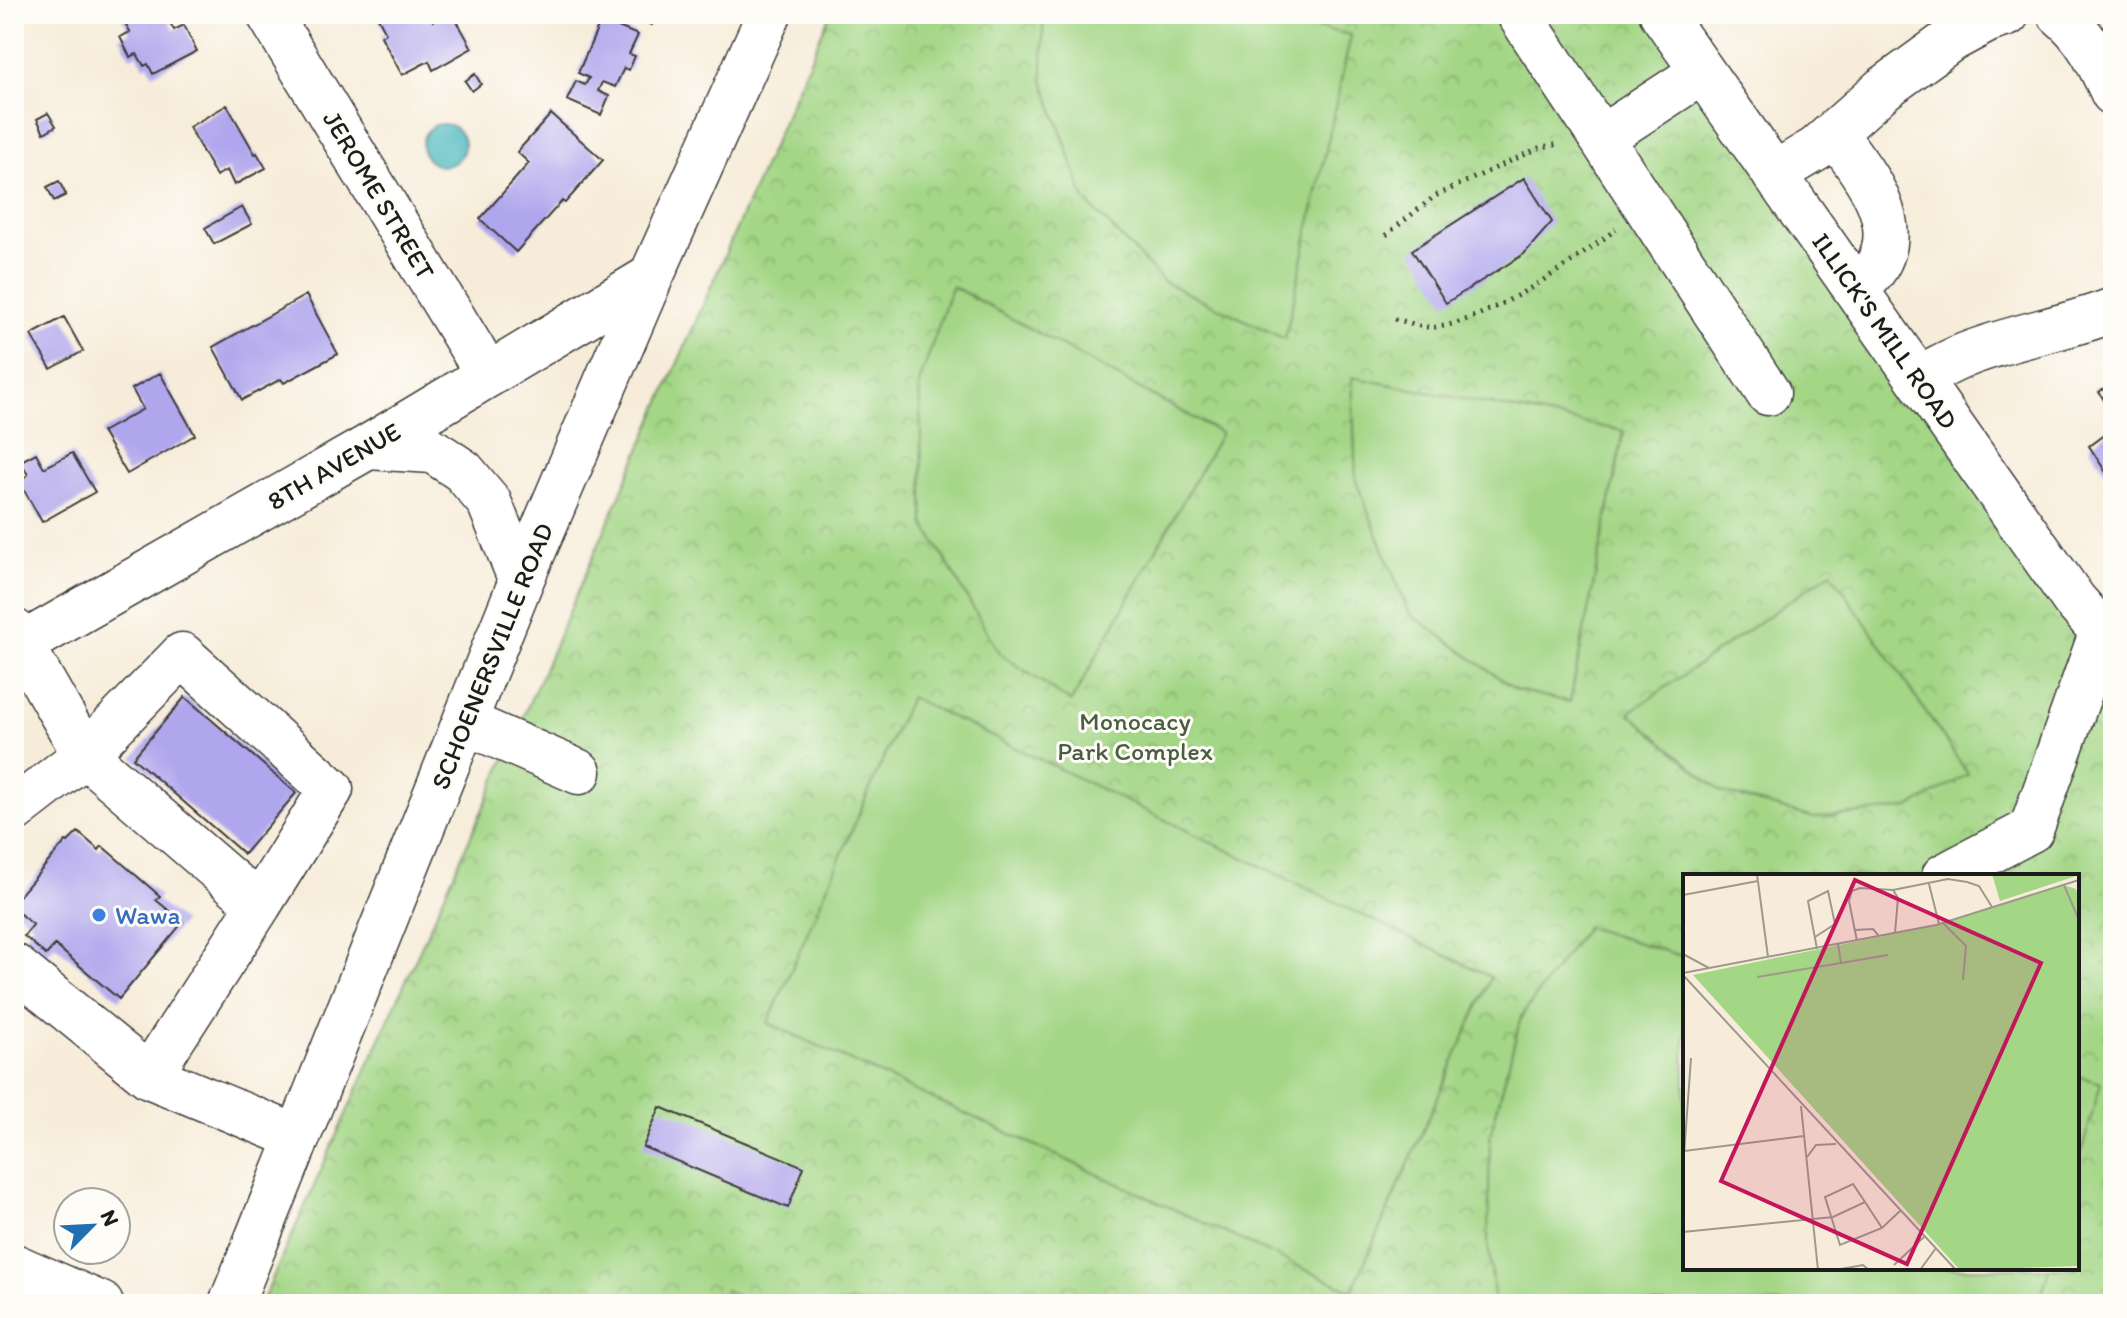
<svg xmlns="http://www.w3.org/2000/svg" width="2127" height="1318" viewBox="0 0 2127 1318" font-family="Itim,sans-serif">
	<defs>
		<pattern id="park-crowns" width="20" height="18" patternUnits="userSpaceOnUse" patternTransform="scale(2)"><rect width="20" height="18" fill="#a3d685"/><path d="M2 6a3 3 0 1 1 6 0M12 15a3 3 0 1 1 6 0" fill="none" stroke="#8cb772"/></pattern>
	</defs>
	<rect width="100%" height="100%" fill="#fdfcf7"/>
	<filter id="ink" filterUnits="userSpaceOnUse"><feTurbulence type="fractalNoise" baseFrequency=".0125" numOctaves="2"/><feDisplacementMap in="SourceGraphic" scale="16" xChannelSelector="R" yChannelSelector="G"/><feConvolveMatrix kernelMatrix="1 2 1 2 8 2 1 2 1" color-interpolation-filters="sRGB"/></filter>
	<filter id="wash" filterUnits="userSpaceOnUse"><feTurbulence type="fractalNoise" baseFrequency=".006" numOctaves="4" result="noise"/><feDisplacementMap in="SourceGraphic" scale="32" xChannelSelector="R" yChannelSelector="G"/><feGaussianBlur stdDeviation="1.8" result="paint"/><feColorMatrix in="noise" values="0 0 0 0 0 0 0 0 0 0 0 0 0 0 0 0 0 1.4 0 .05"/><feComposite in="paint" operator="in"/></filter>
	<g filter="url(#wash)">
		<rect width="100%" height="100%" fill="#f7ecd9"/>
		<path fill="url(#park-crowns)" stroke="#607950" stroke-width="2" fill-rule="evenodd" d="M830,14H1656L2113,644V1304H261L486,802ZM1685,876H2077V1268H1685Z"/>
		<path fill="#a3d685" stroke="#607950" stroke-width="2" d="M1043,14H1251L1351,35L1285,339L1164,282L1085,200L1043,80Z
			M952,286L1221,433L1071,702L999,653L924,523L919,384Z
			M1352,377L1624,431L1570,702L1516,690L1409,613L1356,481Z
			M1831,572L1968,774L1909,808L1814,818L1721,792L1629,713Z
			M910,697L1491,977L1352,1291L768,1023Z
			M1586,927L1685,957V1268H2049L2039,1304H1495L1488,1242L1490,1136L1521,1017Z
			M2077,1076L2101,1083L2077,1167Z
			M725,1290L754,1304H718Z"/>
		<path fill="#45b5bc" stroke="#30686c" stroke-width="2" d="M422 145a21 21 0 1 1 42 0a21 21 0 1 1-42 0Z"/>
		<g id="blocks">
			<path fill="#b0a6ed" d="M125,14H165L174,30L184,25L197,51L153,74L148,64L144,66L137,54L130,57L120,37L130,32L121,17Z
				M376,14H429L433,21L445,14H453L472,48L433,70L429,61L402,75L381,36L386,33Z
				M627,14H656L652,25Z
				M601,20L638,35L629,54L635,56L629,70L624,68L615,87L602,82L598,91L609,96L601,115L567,100L576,81L585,85L589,78L578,73Z
				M475,74L481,84L472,91L465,81Z
				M227,105L255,154L257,153L266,168L234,185L227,170L216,176L189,127Z
				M48,113L56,126L44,133L37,119Z
				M551,114L603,160L565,203L562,201L516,252L480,219L529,163L517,152Z
				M1524,178L1552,222L1524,254L1446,303L1412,250Z
				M59,181L66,195L54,201L47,187Z
				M242,207L252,224L214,244L205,228Z
				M306,295L338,354L284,383L281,379L242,400L213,347Z
				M64,317L83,351L51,369L31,335Z
				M14,344L24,364L14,369Z
				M160,373L195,435L127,474L102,432L143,409L132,389Z
				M2113,383V414L2099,392Z
				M2113,428V483L2089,446Z
				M36,453L44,468L72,453L95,492L42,522L19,481L28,475L21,461Z
				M185,697L296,793L244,854L133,758Z
				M78,832L99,850L102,846L160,896L156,900L183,922L119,999L55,945L46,955L24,936L33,925L14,909V902L66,841L68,842Z
				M660,1107L804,1167L788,1208L643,1147Z"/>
		</g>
	</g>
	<g filter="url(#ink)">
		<use href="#blocks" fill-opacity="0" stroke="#3d3b38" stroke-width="2"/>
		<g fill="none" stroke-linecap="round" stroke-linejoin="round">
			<g stroke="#3d3b38" stroke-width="47">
				<path id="minor" d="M269,14L488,375
					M1519,14L1601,138L1702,72
					M1662,14L2074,600L2113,644
					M2060,14C2086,35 2099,63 2113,93
					M1835,134C1859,168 1901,215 1880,260C1875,272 1864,281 1856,290
					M1601,138L1768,393
					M1774,174L1816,149L1883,89L1949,41L1988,20L2007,14
					M1918,378C1933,371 1948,362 1963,356C2012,336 2064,329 2113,310
					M14,631L85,755L259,905L149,1076
					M465,722L579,772
					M14,810L85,755L182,655L331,789L259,905
					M1944,876L2031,830L2102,631
					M14,966L149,1076L297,1137
					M14,1266L101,1304"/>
			</g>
			<g stroke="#3d3b38" stroke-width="47">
				<path id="major" d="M368,447L433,451L463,471L489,502L521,581
					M14,649L368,447L651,277
					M231,1304L521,581L651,277L769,14"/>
			</g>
			<path stroke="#3d3b38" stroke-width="5" stroke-dasharray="2 6" stroke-linecap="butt" d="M1386,235L1435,196L1541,147L1561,144
				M1395,319C1408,322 1425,329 1437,327C1488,321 1576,261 1616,229"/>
			<use href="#minor" stroke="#fff" stroke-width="44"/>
			<use href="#major" stroke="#fff" stroke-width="44"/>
		</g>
	</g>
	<circle fill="#3f7fe0" stroke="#fdfcf7" stroke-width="3" cx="99" cy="915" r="8"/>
	<g text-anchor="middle" stroke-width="6" stroke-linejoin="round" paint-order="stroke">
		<g font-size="26" fill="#1c1c1c" stroke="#fdfcf7">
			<text transform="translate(379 195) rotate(59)" y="9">JEROME STREET</text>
			<text transform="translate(1885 331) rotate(55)" y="9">ILLICK'S MILL ROAD</text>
			<text transform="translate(334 466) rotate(-30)" y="9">8TH AVENUE</text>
			<text transform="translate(492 656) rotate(-68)" y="9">SCHOENERSVILLE ROAD</text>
		</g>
		<g font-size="26" fill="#4b5d41" stroke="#fdfcf7">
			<text x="1135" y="730">Monocacy<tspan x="1135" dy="30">Park Complex</tspan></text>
		</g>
		<g font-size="26" fill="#366cbe" stroke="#fdfcf7" text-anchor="start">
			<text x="115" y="924">Wawa</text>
		</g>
	</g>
	<g transform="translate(1683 874)">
		<rect width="396" height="396" fill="#f7ecd9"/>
		<path d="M309,0H396V1L317,27Z" fill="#a3d685"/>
		<path d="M381,11L393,15L396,26V392L277,396L10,101L253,51Z" fill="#a3d685"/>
		<path d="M271,77L268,102L241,121L234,84ZM324,78L386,129L379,147L358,168L322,178L293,168L269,141ZM201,104L236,129L213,146L176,139ZM128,118L167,146L134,166L99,158ZM270,157L306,197L231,263L194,222ZM176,161L205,200L193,207L170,209L138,190ZM385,178L396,190V238L368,237L343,221ZM336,226L371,263L300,325L266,286ZM396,273V348L388,347L391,353L356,378L346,365L375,343L369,340L342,359L332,346L355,330L349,325L329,340L319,327L354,301L359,307Z" fill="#a3d685"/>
		<path fill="none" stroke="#9f998d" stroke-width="2" d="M74,0L85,83M246,10L256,50M381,11L396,46M210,16L265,5L284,8L296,12L309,33M0,21L75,7M260,49L283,72L280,106M172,56L190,55L196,62M132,63L152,50L145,17L125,27L134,75M174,67L166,27L169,17L177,14L210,16L215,24L212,59M0,80L26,94M158,89L205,81M0,99L253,51L396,6M0,101L273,396M74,103L158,89L155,70M118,232L135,396M1,277L121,262M124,283L133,271L153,270M0,295L8,184M182,328L170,310L142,323L157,371L199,354L217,337M0,358L150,343L182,328L199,354M211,391L242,362M152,396L180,391L186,396M237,396L253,374"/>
		<path fill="#c2185b" fill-opacity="0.15" stroke="#c2185b" stroke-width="4" d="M172,6L358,89L224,390L38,307Z"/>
		<rect width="396" height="396" fill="none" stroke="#1c1c1c" stroke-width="4"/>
	</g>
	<rect width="2127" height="1318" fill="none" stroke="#fdfcf7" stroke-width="48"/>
	<g transform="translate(92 1226) rotate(66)"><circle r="38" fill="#fdfcf7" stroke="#a3a29f" stroke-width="2"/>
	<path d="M0-6L14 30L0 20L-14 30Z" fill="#1f6fb2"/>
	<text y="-12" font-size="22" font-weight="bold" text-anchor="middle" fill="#1c1c1c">N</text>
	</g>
</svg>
